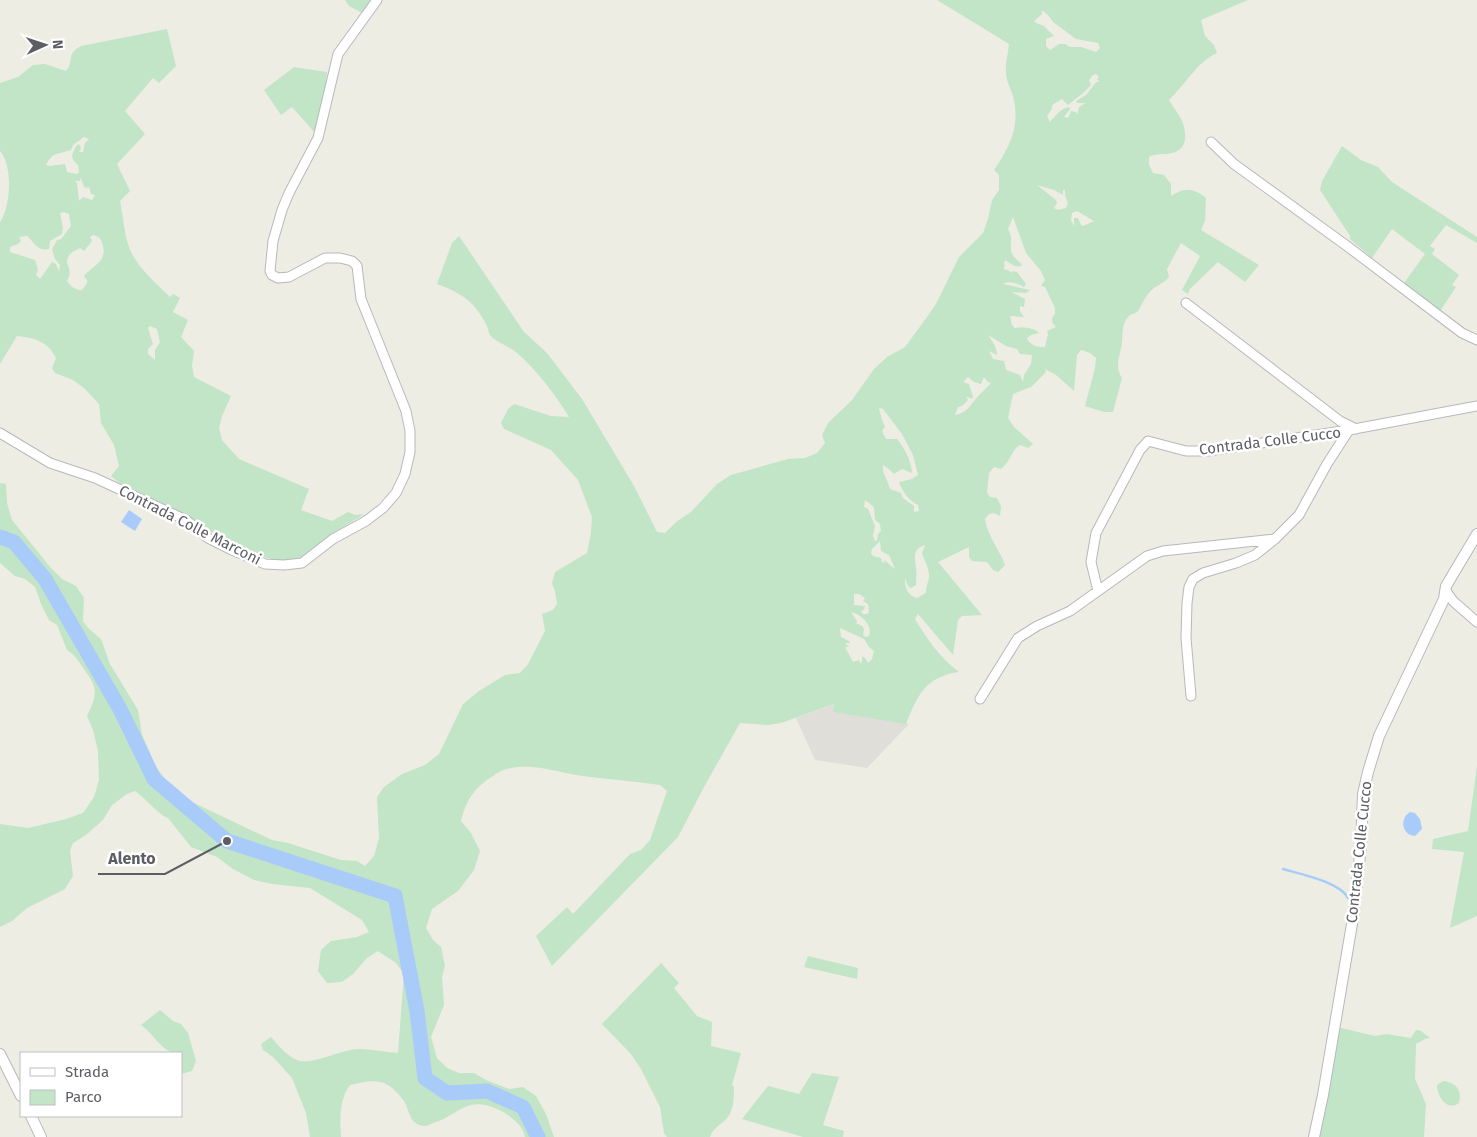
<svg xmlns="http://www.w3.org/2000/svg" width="1477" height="1137" viewBox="0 0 1477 1137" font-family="'Fira Sans',sans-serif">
	<rect width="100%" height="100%" fill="#eeede4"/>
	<path fill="#dfded8" d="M835,704L833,712L909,724L867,768L815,760L796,718Z"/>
	<path fill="#c2e4c7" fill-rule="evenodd" d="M345,0H374L364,14L349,6Z
		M937,0H1248L1201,20L1205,36L1214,45L1217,53C1197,62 1185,85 1169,100C1173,107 1179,114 1182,121C1187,134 1188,149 1172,153C1164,155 1156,153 1149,157V165L1153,173L1164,175L1171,184V196C1186,187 1193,188 1206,198L1205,221L1201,230L1259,265L1245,282L1218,262L1190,289L1188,294L1182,290L1200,256L1181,243L1167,269L1169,277C1164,283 1160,284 1154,288C1146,294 1143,303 1138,311C1135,314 1130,314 1128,317C1120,326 1124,338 1121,348C1119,358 1115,368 1122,378L1113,412H1104L1085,406L1095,368L1096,358L1090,353L1081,350L1077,355L1074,391L1056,375L1045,369L1046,372L1031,387L1013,394L1008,418L1014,427L1033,444L1028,448L1020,445C1011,450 1010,463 1001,469L994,467L989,473L987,492L990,497L997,498L1001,506L1000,516L994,513L989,514L985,519C987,535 999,549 1005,565L998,572L993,570L987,562L972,561L969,557V547L938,562L982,615L962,616L958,620L953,655L918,614L915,619C927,639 940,658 959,672C926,676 917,696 906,724L833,712L834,704L781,723L768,725L740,723L704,787L678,837L552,966L536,936L567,907L573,914L630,854L641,850L650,840L667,791L660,785C632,781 603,779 576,775C554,771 529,763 507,769C502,770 497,773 493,776C475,787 466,800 461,821L471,833L480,851L474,870L458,891L432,909L426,928L433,940L441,947L445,966L442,977L444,1005L431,1037L437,1058L447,1068L459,1073H474L486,1080L509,1089L523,1087L536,1096L546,1114L554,1137H525C523,1127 517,1122 509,1116C503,1111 496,1108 489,1106C465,1099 456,1116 436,1122C432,1123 428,1126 425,1126C409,1125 410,1111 404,1101C399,1094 389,1083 380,1082C370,1080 360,1083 350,1085C339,1099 340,1120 341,1137H310L306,1113L292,1078L273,1057L263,1050L261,1044L271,1037C278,1045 287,1056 297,1060C312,1066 341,1049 359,1049C371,1049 385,1052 398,1053L404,974L396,963L378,951L367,958L353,974L342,982L327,983L318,971L321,950L331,941L357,937L369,932L362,920L310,888L272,884L254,880L233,869L217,857L191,847L168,818C160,816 144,797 135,791L127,794L112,805L103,820L86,835L73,843L70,850L73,876L65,889L27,908L12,921L0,927V824L28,828L66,819L83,813L94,797L99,780L98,751L93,730L87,716C98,693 98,688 83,668C78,660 75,655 67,650L57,625L49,620L41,604L35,587L25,579L15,576L0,563V483L6,484L7,503L12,520L51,568L62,579L76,586L84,598L83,621L88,628L101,639L110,664L138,710L142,734L156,767L172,788L192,802L272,840L288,843L341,860L357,861L365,866L374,856L379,838L377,797L384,787L402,774L425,765L439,754L463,704L479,691L505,675L520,673L528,664L545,631L542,614L553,610L557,604L555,591L552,583L555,572L587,553L591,533L592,517L578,480L551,450L504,429L501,423L508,409L514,404L551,416L569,417C554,393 537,370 516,352C509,346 495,342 490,335C488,332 488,327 486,324C474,301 461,293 437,284L452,243L459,236L524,332L547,353L582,399L634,486L657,532L665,533L676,522L691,512L717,484L731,475L788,459L805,458L817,453L825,443L822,435L828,423L852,400L874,369L887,357L905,347L927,317L936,304L959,257L983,233L988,219L992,200L999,190V175L994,170C1008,149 1020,128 1014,101C1013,92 1007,84 1006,75C1005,64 1008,54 1009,44ZM1042,10L1048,15L1053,22L1076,39L1098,43L1100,48L1096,52L1081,47H1070L1065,44H1059L1050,50L1046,46V39L1054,36L1044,26L1036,23L1034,21L1042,14ZM1096,74L1099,77L1097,79L1099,82H1096L1086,95L1076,101L1077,103H1086L1079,107L1077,115L1076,112L1071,111L1068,118L1064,117L1070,109L1069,107C1060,109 1055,116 1050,122L1047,116L1052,109V105L1062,99L1068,105L1082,94L1091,85L1089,80L1093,75ZM1037,185L1054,190L1063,195V190H1065V196L1068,203L1066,208L1058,210L1054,208L1057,203L1056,200ZM1077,211L1094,221L1083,226L1081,225L1078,218H1074V226L1071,220L1072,213ZM1013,217L1026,253L1041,271L1045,280L1041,286L1045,287L1055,308V314L1052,318V322L1056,327L1047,331L1048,334L1045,347C1039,348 1029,345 1027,338L1031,335L1039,333C1034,327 1022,327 1015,328L1012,325L1010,316L1024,317L1020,311V306L1024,307L1025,299L1011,292L1026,293L1030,290L1003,284C1009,280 1018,284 1024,287L1026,284L1017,272L1012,271V273L1008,270L1004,269V267L1005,266L1004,264L1005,260C1010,263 1015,268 1021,266L1022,264C1002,250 1017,244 1008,229ZM988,335L1006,346L1017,349L1020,354L1032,355L1031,364L1024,375L1023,382L1020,375L1006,370L1004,361L993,359L989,351L997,355C997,348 992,340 988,335ZM968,377L974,382L981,384L984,377L988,382L991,383C986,389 979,394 974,401C968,409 965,413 955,415L958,407L962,406L968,400L966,396L971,399L973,397L969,384L963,382ZM879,408L883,409L902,434L913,455L918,475L912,479L899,482C902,491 909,501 918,505L919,511L914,512V506L903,498L901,493L890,489C888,480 882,474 883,465L890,470L894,474L902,469L912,473C911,460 905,449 897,439H886L882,431L885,427C883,423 880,413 879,408ZM865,500L874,507L875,520L880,524L881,531L878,534L877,540L875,541L873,536L875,526L868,509L864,507ZM880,541L881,551L889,555L895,569L884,560V563L882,562L881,558L873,556L871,553L872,549ZM925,545L922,553C924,560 930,570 929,577C928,584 926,585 926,593L917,598C907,595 905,588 905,578L908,586L911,588L916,585C916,579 917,574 916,568C915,557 912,549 925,545ZM854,594H859L865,598L863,601L868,604L869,612L867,614H863L861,611L864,610L865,606L854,605ZM851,612C861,614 873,625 869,636L866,637L863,635L864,629L862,626L856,623L857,621ZM840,628L864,639L869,647L874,651L872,659L868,663L866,659L862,656V662L860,663L859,660L853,662L845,647H849L845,643H850L849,641L841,637Z
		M167,29L176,66L159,83L153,78L125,111L145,134L117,164L130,191L120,201C123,215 124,231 128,244C134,265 155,282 170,297L173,294L180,298L173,312L188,320L181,337L194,351L192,366L194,377L231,396L222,416L219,428L222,440L239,459L309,489L301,510L332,521L348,512L355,515L365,514C353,521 340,528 329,536C317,546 307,558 291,561C286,562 278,560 273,559C230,552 205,525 168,506C149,496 127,491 111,476L119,466L114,445L101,423L99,404L84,388L73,380L55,373L52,368L56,358C48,341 34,338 17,336L0,364V222C11,207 13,165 0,151V83L18,77L33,65L45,64L66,71C75,61 65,55 81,46ZM84,137L89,139L85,143L83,152H79L81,148L79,144L76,146L72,155L73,160L78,165L79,172L77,174L67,172L65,164L50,166L46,165C52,152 59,154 71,150L73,145ZM81,178L84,187L87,188L89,187L91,194L95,195L92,200L83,197L79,201L77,183L75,181H80ZM64,212L69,214L71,226L61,239L57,240L52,249L55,259L60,265L59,271L56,264L52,262L40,279L36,275L38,270L35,260L10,252V247L18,244L21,241L19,237L27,236C34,242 38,252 49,249L50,241L62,234L63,228L60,213ZM93,235C101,237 101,239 103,246C107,262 93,265 84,276L87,280V283L82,290C75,290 71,287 67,281C71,274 70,270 67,263C68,252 72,253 80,248L84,251L92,241L90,237ZM150,326L157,329L160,342L155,350V360L148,354V349L153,344L148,328Z
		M294,67L327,72L324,97L316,134L292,107L281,115L264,90Z
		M1342,146L1361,160L1378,167L1392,182L1477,237V243L1446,225L1430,246L1435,249L1432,254L1459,275L1452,285L1456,287L1440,311L1404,283L1425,254L1392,229L1372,258L1350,239V236L1320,190L1322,181Z
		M1477,766V916L1450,928L1464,852L1432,849L1433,839L1468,831Z
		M808,956L858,968L857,979L804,967Z
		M661,963L679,983L674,988L697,1016L712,1022L711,1046L741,1053L732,1085L734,1087C734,1099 734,1114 723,1122C717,1127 713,1129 710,1137H667L664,1133L660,1107L641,1069L631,1054L602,1024Z
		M160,1010L173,1021L181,1024L188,1033L196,1061L192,1071L181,1074V1053H171V1052C158,1046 154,1034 141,1025Z
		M1337,1027L1375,1036L1387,1034L1411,1038L1416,1030L1421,1031L1430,1038L1425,1039L1416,1044L1415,1079L1426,1104L1424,1137H1317Z
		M812,1073L839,1077L823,1125L844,1131L843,1137H803L742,1119L768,1086L799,1094Z
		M1443,1081C1455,1082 1463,1090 1459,1103C1447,1112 1437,1096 1437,1085Z"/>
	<path fill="#a8cbfa" d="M129,510L142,519L135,531L121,522Z
		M1410,812L1415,813L1420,819L1422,829L1415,836C1402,835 1399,819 1410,812Z"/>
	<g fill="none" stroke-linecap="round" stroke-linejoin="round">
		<path stroke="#a8cbfa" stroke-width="2.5" d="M1283,869C1300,874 1340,882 1348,898"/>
		<path stroke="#a8cbfa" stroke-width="15" d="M0,537L14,542L45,579L120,709L154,779L227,841L395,896L417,1011L425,1078L447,1093L487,1091L523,1107L538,1137"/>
		<g stroke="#b7b8bd" stroke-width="11">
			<path id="minor" d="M1211,142L1234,164L1347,246L1462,333L1477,340
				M1186,303L1340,421L1356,429
				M0,433L50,463L95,478L186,520L208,538L232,550L265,564L284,565L302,563L333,539L366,521L383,508L396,493L405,474L410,452V431L406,411L361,299L357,266L352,261L340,258H325L289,277L278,278L272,275L270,271L273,241L282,210L289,193L318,138L338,54L377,0
				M1098,591L1091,562L1096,533L1140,450L1148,441L1186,451H1208L1349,430L1477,406
				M1446,591L1453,601L1477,622
				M1191,696L1186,638L1187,603L1189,587L1193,579L1203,573L1236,563L1255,555L1275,539L1299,515L1327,464L1349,430
				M980,699L1018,638L1037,626L1070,611L1147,556L1163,551L1275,539"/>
		</g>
		<g stroke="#b7b8bd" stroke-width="12">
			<path id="tertiary" d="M0,1054L21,1096
				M31,1116L41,1137
				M1314,1137L1323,1095L1353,918L1361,846L1363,794L1368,772L1379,736L1444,599L1446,586L1477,534"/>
		</g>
		<use href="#minor" stroke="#fff" stroke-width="9"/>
		<use href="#tertiary" stroke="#fff" stroke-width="10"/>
	</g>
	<g text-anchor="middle" stroke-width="5" stroke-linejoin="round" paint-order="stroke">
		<g font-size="15" fill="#5c5e64" stroke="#fff">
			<text transform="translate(1270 441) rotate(-7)" y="5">Contrada Colle Cucco</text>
			<text transform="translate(190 525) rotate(27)" y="5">Contrada Colle Marconi</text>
			<text transform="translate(1359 852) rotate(-84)" y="5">Contrada Colle Cucco</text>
		</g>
	</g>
	<path fill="none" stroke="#5c5e64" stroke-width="2" d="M227 841L165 874H98"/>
	<circle fill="#5c5e64" stroke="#fff" stroke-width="2" cx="227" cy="841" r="5"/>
	<g font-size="16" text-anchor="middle" font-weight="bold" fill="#5c5e64" stroke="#fff" stroke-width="5" stroke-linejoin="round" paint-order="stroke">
		<text x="132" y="864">Alento</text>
	</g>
	<rect x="20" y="1052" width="162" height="65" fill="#ffffff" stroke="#bebfc1"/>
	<rect x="30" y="1068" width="25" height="8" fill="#ffffff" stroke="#bebfc1"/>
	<text x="65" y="1077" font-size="15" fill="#5c5e64">Strada</text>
	<rect x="30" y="1090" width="25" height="15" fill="#c2e4c7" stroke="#bebfc1"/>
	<text x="65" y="1102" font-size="15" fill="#5c5e64">Parco</text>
	<g transform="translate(45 45) rotate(87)" stroke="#ffffff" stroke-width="4" paint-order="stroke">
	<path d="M0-4L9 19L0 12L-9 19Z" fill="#5c5e64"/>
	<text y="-8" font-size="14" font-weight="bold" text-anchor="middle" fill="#5c5e64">N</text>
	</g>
</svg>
